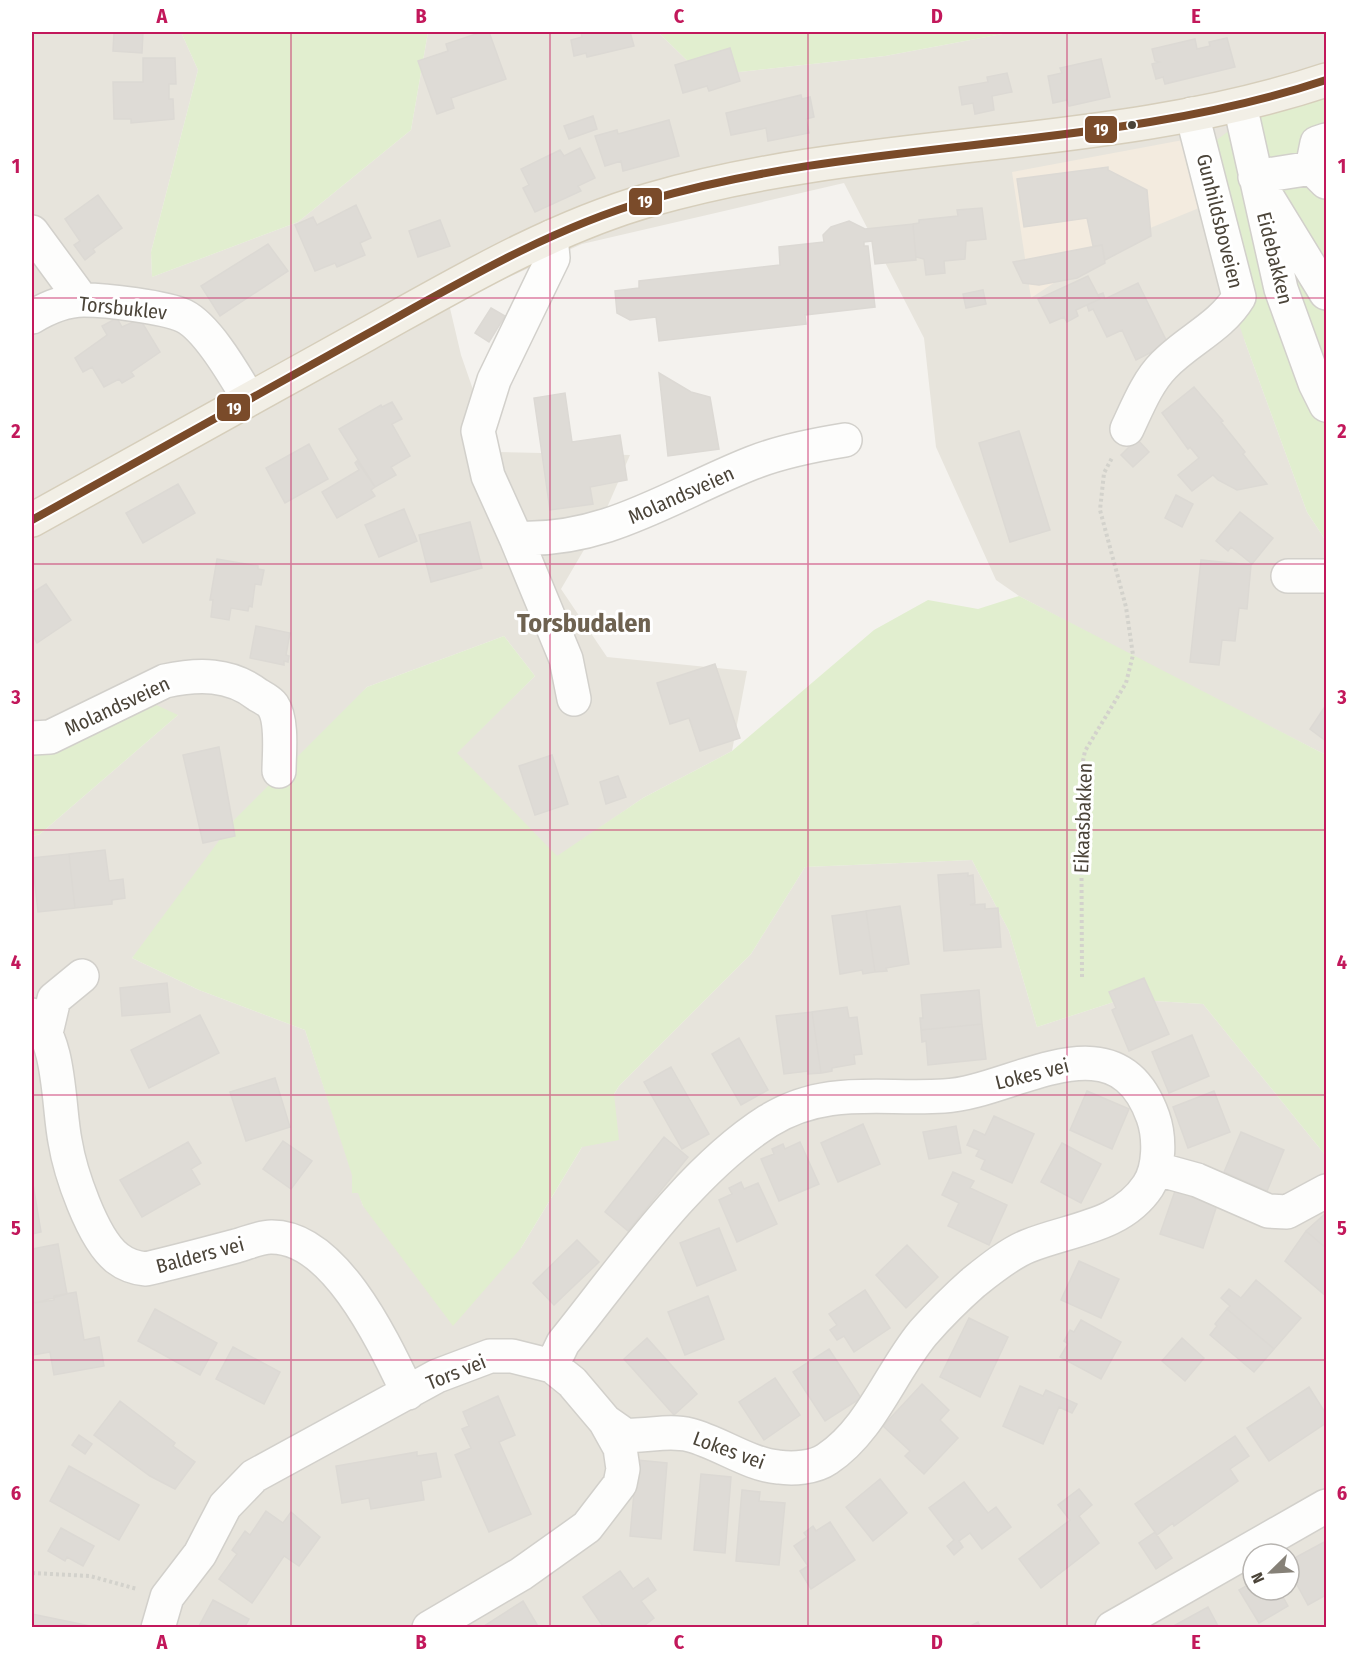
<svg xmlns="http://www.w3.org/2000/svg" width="1358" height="1659" viewBox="0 0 1358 1659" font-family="'Fira Sans Condensed',sans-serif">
	<rect width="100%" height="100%" fill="#f4f2ee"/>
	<path fill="#e7e4dc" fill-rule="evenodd" d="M32,32H181L198,70L151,252L152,277L298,222L411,130L428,32H658L703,76L885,56L1013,32H1326V66L1244,339L1307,512L1326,541V755L1161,671L1019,596L996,580L936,447L924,338L844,183L582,244L449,304L461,355L478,404L499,452L630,455L602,519L561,589L607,657L747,671L732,751L643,798L557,857L456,753L535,676L504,636L367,687L132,958L199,990L305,1030L363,1206L521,1248L619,1086L751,954L805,867L972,860L1009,931L1037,1027L1123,999L1203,1004L1326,1156V1627H32V836L40,834L178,715L32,732ZM1253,1554H1289V1590H1253Z"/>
	<path fill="#f3ebdf" d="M1183,140L1199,208L1116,242L1031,298L1012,172Z"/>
	<path fill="#e1eecf" d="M181,32H428L411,130L298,222L152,277L151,252L198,70Z
		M658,32H1013L885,56L703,76Z
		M1326,66V541L1307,512L1244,339L1186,163L1306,73Z
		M1019,596L1326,755V1156L1203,1004L1123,999L1037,1027L1009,931L972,860L805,867L751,954L619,1086L614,1094L619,1140L582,1147L521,1248L453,1326L363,1206L358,1193H352V1175L305,1030L199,990L132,958L235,819L367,687L504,636L535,676L457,753L557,856L643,798L732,751L874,630L928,600L978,609Z
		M139,697L178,715L40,834L32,836V732Z"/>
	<path fill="#dedbd6" stroke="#dcd9d4" stroke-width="1.5" d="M114,32H143L142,53L113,51Z
		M482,32H489L506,79L451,98L454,108L437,114L418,61L448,51L446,44Z
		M581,32H630L634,46L587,57L586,53L574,56L571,40L582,37Z
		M1227,38L1235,67L1165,84L1163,77L1156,79L1152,64L1159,62L1155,61L1152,49L1195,39L1197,49L1210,46L1209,42Z
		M730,48L740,81L709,91L707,86L683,93L675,65Z
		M143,58H175L176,84H169V99H173L174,119L131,123V119H114L113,82H143Z
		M1101,59L1110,97L1069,106L1067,100L1053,103L1048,76L1062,73L1060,68Z
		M1007,73L1012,92L992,96L994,110L975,114L973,103L962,105L959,87L988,82L987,77Z
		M801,95L802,99L810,97L814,117L806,119L809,133L768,141L766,128L731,135L726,113Z
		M593,116L597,129L569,139L564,126Z
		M669,120L679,156L623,171L621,161L605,166L595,136L617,130L618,134Z
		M580,148L595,178L578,186L581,191L535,212L523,188L529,185L521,169L560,150L564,156Z
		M1108,167V170L1147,190L1151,236L1105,260L1102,245L1093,246L1087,218L1024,227L1017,179Z
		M98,195L122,228L93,249L95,252L85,260L74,245L80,241L65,219Z
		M356,205L371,238L360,243L365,255L337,267L335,263L315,271L295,225L313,217L317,225Z
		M982,208L986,239L966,241L965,259L944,261L945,273L926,275L924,259L916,257L913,224L919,223V220L958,216L957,210Z
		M440,220L450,246L418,257L409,231Z
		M849,221L865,229L913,224L916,260L875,264L872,241L864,242V246H868L875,307L805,315L806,324L659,341L656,317L630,320L617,313L615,291L639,288V281L780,265L779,247L824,242L823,235L831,227Z
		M268,244L288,271L220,316L201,286Z
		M1102,245L1105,263L1077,278L1039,285L1023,283L1013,262Z
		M1088,276L1100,299L1076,310L1078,316L1067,322L1064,317L1050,323L1038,299Z
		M1138,283L1168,344L1136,360L1122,330L1107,337L1093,309L1089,311L1087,305L1100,299L1098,295L1103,293L1105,299Z
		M983,290L986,304L966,308L963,294Z
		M491,308L505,316L489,342L475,333Z
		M117,318L122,327L140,319L160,352L131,372L134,376L122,383L119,379L104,387L92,367L83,372L75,358L107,335L102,326Z
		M659,373L691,392L710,397L719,449L668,456Z
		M1194,387L1223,421L1221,422L1245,452L1243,454L1267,484L1237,490L1218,480L1213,475L1192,491L1178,475L1199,458L1190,447L1188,449L1162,413Z
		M565,393L572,442L620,435L627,480L590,487L593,504L550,510L534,398Z
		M392,402L402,419L392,424L410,456L391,467L396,475L375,487L339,429L381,405L382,407Z
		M1019,431L1050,530L1010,542L979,443Z
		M1137,439L1149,452L1133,467L1121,455Z
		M309,444L328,479L285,503L266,468Z
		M357,461L375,487L371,490L375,496L337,518L322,492L359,470L355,463Z
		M178,484L195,513L143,543L126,513Z
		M1176,495L1193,504L1182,527L1165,518Z
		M404,509L417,541L379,557L365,525Z
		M1240,512L1273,538L1252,564L1231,547L1228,551L1216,541Z
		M470,522L482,568L431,582L419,535Z
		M217,559L258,566V569L264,570L261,585L255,584L252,607L249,606L248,611L231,608L229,620L211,617L213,600H210Z
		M1201,560L1251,565L1247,609L1239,608L1235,641L1222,640L1219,665L1190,662Z
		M46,584L71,620L37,643L32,634V593Z
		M256,626L290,633L286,655L289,656L288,662L284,661V665L250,658Z
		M715,664L740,738L700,751L689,718L670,724L657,683Z
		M1326,705V741L1310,729Z
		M219,747L235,836L203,843L183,755Z
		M552,755L568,804L535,815L519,766Z
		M618,776L626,797L606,804L600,782Z
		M105,850L109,881L123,879L125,898L112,900V904L75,908L69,854Z
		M69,854L75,908L38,912L32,858Z
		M968,873V876L973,875L975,903L970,905L985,904V909L998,908L1001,947L944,951L938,875Z
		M900,906L909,964L886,968L887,971L875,972L866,911Z
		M866,911L875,972L863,974L862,970L840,974L832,916Z
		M1144,978L1169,1034L1129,1051L1112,1010L1116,1008L1109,992Z
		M167,983L170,1012L122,1016L120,988Z
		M979,990L982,1024L921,1030L920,1018H923L921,995Z
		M847,1007L849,1018L857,1017L862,1054L854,1055L855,1064L832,1068V1071L821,1073L812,1012Z
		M812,1012L821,1073L808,1074V1071L784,1074L776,1016Z
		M200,1015L219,1053L149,1088L131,1050Z
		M982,1024L986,1059L928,1065L926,1041L922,1042L921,1030Z
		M1192,1035L1209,1076L1169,1093L1152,1052Z
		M739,1038L768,1090L741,1105L712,1054Z
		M671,1067L709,1134L682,1149L644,1082Z
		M275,1078L290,1127L246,1141L230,1092Z
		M1087,1091L1129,1109L1112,1149L1070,1130Z
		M1214,1091L1230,1132L1188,1148L1173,1107Z
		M994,1116L1034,1134L1012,1183L981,1169L985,1160L976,1156L979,1150L967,1145L974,1130L985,1135Z
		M863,1124L880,1164L838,1182L821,1143Z
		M956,1126L961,1153L929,1159L923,1132Z
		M1241,1132L1284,1150L1267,1191L1224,1172Z
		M664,1137L688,1157L628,1231L605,1212Z
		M283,1141L312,1161L291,1189L263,1169Z
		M188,1142L201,1163L191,1169L200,1184L142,1217L120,1180Z
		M800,1142L819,1184L779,1201L761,1159L774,1154L772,1149L783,1144L785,1149Z
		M1062,1143L1101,1164L1081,1203L1041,1182Z
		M953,1172L974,1181L970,1188L1007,1205L989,1245L948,1226L959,1203L942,1195Z
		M32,1178L41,1232L32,1234Z
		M741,1182L744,1189L758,1183L777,1224L737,1242L719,1200L732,1194L729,1188Z
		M1175,1191L1217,1205L1203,1248L1160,1234Z
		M1326,1213V1248L1306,1231Z
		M719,1228L736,1270L697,1286L680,1243Z
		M1306,1231L1326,1248V1296L1285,1261Z
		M577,1240L599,1262L554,1305L533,1283Z
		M58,1244L67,1294L35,1303L32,1300V1249Z
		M907,1245L938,1277L906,1308L876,1275Z
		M1079,1261L1119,1279L1101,1318L1061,1300Z
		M1256,1280L1301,1318L1274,1349L1227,1309L1230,1306L1221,1298L1229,1289L1241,1298Z
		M865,1290L890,1328L854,1352L844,1336L837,1340L830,1330L837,1325L829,1314Z
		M76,1292L84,1340L99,1337L104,1366L54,1375L50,1352L32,1355V1300L35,1303L54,1300V1296Z
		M708,1296L724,1339L685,1355L668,1312Z
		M155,1309L217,1343L200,1375L138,1341Z
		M1227,1309L1274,1349L1254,1372L1210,1335L1217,1326L1215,1324Z
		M969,1318L1008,1337L980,1397L940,1377Z
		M1081,1320L1121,1342L1101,1379L1060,1357L1068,1344L1064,1341L1070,1330L1074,1332Z
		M647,1338L697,1394L674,1415L624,1359Z
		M1182,1338L1204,1358L1185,1381L1162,1361Z
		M233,1347L280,1372L264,1404L216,1379Z
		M829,1349L861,1398L825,1421L793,1372Z
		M775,1378L800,1415L764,1440L739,1402Z
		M922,1384L949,1410L940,1420L958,1438L924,1474L905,1456L910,1451L883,1426Z
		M1020,1386L1043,1396L1046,1390L1077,1404L1072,1413L1059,1407L1043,1444L1003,1426Z
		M1309,1387L1326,1414V1423L1269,1461L1247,1428Z
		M498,1396L515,1435L499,1442L531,1514L489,1532L455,1455L471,1448L462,1429L469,1426L463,1412Z
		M120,1401L175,1443L173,1446L195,1462L175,1489L150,1476L94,1435Z
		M79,1435L92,1444L85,1454L72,1445Z
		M1235,1436L1249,1456L1230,1469L1238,1481L1174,1526L1173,1523L1157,1535L1135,1504Z
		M417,1452V1456L436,1453L441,1477L421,1481L424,1500L371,1509L369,1498L342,1503L336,1466Z
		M637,1460L667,1463L661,1539L630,1536Z
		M69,1466L139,1505L119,1540L50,1501Z
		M701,1474L731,1477L725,1553L694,1550Z
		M880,1479L907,1513L873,1541L846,1507Z
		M964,1482L988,1513L996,1507L1011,1527L982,1549L970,1533L959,1541L963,1547L954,1555L947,1546L954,1540L929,1508Z
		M1079,1489L1092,1505L1079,1516L1099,1543L1041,1588L1019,1559L1070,1520L1058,1505Z
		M742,1490L760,1492L759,1501L785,1503L779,1565L736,1561Z
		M266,1511L283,1523L291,1512L320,1537L299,1566L284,1556L252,1603L219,1579L237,1554L232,1550L245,1531L250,1535Z
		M830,1522L855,1560L811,1589L800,1571L808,1566L794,1546L807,1537L804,1533L813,1526L816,1531Z
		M61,1528L94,1546L83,1566L67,1557L65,1561L48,1551Z
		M1155,1532L1172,1558L1156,1569L1139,1543Z
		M1326,1541V1595L1308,1605L1289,1570V1561Z
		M620,1571L633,1589L648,1578L656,1590L641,1601L654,1618L641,1628H604L583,1597Z
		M1253,1582V1590H1279L1288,1606L1259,1623L1239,1590Z
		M213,1600L249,1619L244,1628L199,1626Z
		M523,1601L539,1628H481Z
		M1208,1607L1219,1628H1170Z
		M32,1614L90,1626L32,1628Z
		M978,1622L981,1628H967Z"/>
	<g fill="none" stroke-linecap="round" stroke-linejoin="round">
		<g stroke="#d2d0cb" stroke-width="36">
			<path id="minor" d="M1240,105L1281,289L1315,383L1326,405
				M1312,168L1317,143L1326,140
				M1326,182L1312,168L1255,177L1326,293
				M32,232L82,300
				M551,237L553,258L494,380L478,431L488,476L516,538C605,543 673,494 752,463C782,451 814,445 845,440
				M32,317C47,308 66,300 84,300C106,300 165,307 184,316C208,328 235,376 249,399
				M1127,429C1137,408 1147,382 1164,365C1188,340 1221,327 1239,297L1192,114
				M516,538L566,659L574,699
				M1288,576H1326
				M32,738L50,737L165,681C198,674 230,673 258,695C263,698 271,702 273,706C283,721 279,755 279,771
				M32,1015C61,1039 58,1106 65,1141C70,1172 92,1238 117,1258C126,1265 134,1268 146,1269C176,1262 206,1254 236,1246C247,1243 260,1237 271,1237C335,1236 384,1343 408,1393
				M46,1033L54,999L82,976
				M1157,1169L1197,1180L1268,1211L1287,1212L1326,1191
				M552,1366L563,1343C622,1270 688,1172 768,1121C826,1085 881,1100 944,1096C1012,1093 1116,1012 1153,1117C1160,1137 1160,1168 1148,1186C1121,1227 1070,1229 1028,1246C1010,1253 989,1270 974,1282C957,1297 938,1316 923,1333C890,1373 871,1430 827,1459C814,1468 793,1469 778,1467C750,1465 718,1442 690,1435C668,1429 647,1437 625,1435L605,1421
				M158,1628L167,1597L200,1554L225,1506L254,1476L437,1376L490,1356H512L552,1366L572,1382L605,1421L620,1448L623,1469L620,1484L587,1527L521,1574L429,1628
				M1112,1628L1326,1506"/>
		</g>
		<g stroke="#d6cebb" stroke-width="36">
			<path id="major" d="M32,520C143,458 255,396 367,334C457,284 549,229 649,200C870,136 1107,153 1326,80"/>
		</g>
		<path stroke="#d3d2cc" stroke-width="4" stroke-dasharray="3 3" stroke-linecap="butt" d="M1082,977L1081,771L1085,751L1126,683L1133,655L1126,607L1100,510L1104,473L1113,456
			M32,1573L90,1576L137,1589"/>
		<use href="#minor" stroke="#fdfdfc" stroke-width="33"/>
		<use href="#major" stroke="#f2efe6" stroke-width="33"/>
		<g stroke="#fff" stroke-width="12">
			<path id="bus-1" d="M32,520C143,458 255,396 367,334C457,284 549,229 649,200C870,136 1107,153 1326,80"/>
		</g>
		<use href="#bus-1" stroke="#7a4b2a" stroke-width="8"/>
	</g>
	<path fill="none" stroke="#c2185b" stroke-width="1.5" stroke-opacity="0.55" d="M291,32V1628M550,32V1628M808,32V1628M1067,32V1628M32,298H1326M32,564H1326M32,830H1326M32,1095H1326M32,1360H1326"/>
	<circle fill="#4b4439" stroke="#fff" stroke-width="2" cx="1132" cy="125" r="5"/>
	<g text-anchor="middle" stroke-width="6" stroke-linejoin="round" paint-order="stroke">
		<g font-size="20" fill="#4b4439" stroke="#fff">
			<text transform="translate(1220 221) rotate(76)" y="7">Gunhildsboveien</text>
			<text transform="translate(1275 258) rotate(76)" y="7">Eidebakken</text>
			<text transform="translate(123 308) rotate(6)" y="7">Torsbuklev</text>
			<text transform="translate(681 495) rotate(-24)" y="7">Molandsveien</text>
			<text transform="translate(117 706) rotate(-25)" y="7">Molandsveien</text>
			<text transform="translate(1083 818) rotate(-88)" y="7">Eikaasbakken</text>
			<text transform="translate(1032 1074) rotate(-14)" y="7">Lokes vei</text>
			<text transform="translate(200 1255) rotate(-15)" y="7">Balders vei</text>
			<text transform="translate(456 1372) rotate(-22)" y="7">Tors vei</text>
			<text transform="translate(729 1450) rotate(20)" y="7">Lokes vei</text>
		</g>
		<g font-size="26" font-weight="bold" fill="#6e6250" stroke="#fff">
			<text x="584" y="632">Torsbudalen</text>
		</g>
	</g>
	<g stroke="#fff" stroke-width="2">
		<rect x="1084" y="115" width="34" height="29" rx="6" fill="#7a4b2a"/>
		<rect x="628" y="187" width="35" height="29" rx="6" fill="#7a4b2a"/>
		<rect x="216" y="393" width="35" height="29" rx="6" fill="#7a4b2a"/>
	</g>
	<g font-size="16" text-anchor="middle" font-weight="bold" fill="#fff">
		<text x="1101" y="135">19</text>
		<text x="645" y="207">19</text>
		<text x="234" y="414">19</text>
	</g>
	<rect width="1358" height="1659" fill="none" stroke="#ffffff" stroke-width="66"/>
	<g transform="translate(1271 1572) rotate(246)"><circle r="28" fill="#ffffff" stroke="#b7b4b0" stroke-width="1.5"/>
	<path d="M0-4.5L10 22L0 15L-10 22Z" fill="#868178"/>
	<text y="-9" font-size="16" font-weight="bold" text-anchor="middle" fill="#4b4439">N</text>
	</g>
	<rect x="33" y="33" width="1292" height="1593" fill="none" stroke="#c2185b" stroke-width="2"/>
	<g font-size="20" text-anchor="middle" font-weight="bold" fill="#c2185b">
		<text x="162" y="23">A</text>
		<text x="421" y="23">B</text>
		<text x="679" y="23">C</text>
		<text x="937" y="23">D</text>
		<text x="1196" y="23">E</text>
		<text x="16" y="173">1</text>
		<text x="1342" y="173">1</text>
		<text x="16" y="438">2</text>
		<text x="1342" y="438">2</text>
		<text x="16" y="704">3</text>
		<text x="1342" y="704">3</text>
		<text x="16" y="969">4</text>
		<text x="1342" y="969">4</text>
		<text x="16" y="1235">5</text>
		<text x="1342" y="1235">5</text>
		<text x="16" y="1500">6</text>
		<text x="1342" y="1500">6</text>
		<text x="162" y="1649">A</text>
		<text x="421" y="1649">B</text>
		<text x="679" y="1649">C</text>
		<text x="937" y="1649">D</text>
		<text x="1196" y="1649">E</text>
	</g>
</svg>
